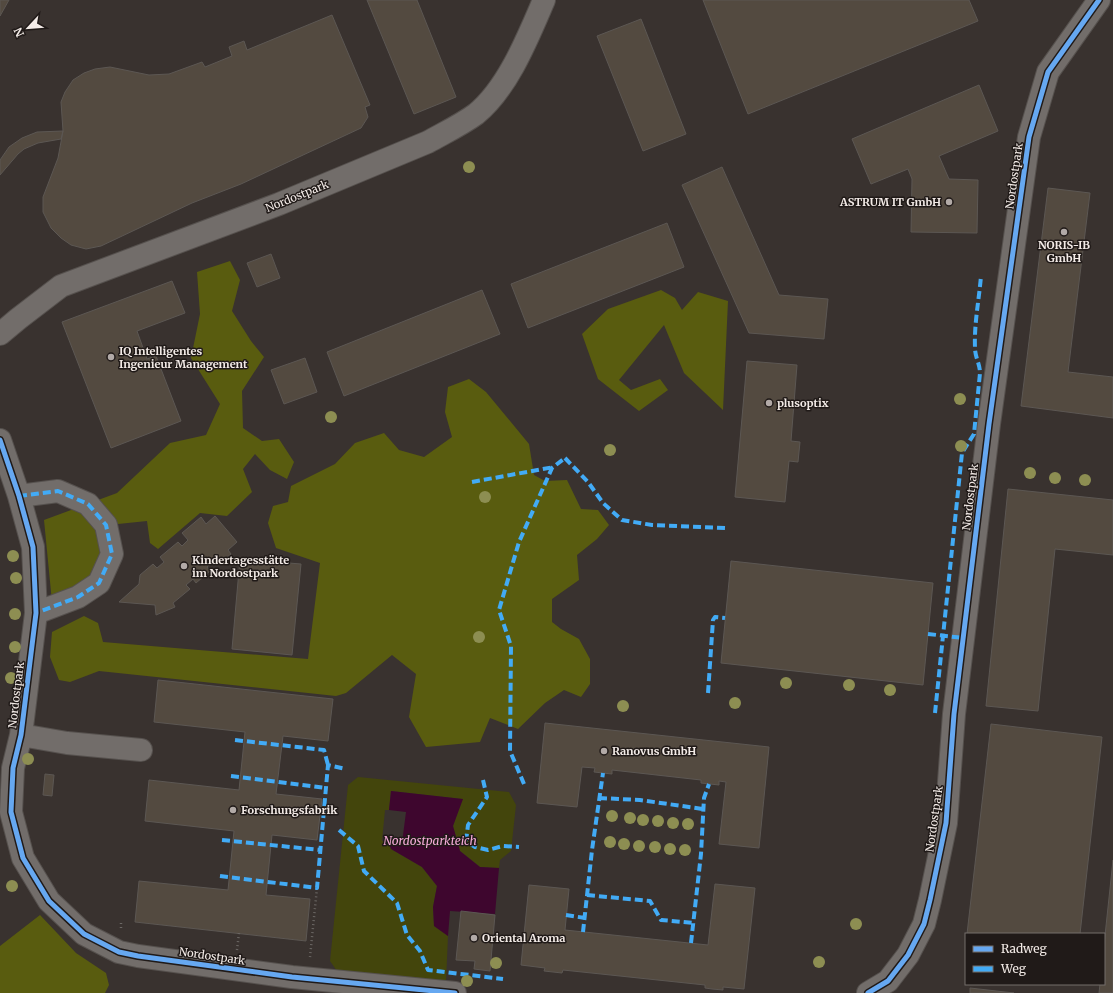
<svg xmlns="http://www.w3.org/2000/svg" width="1113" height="993" viewBox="0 0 1113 993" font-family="Merriweather,serif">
	<rect width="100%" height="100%" fill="#39322f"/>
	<path fill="#43450c" d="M358,777L509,792L516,805L511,851L500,860L499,868L480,867L460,851L453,826L462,799L391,791L389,810H385L382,841H388L391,849L422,867L437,886L433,907L434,926L448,936L446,982L337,971L330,961L348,785Z"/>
	<path fill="#595c0f" d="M230,261L240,280L232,311L251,341L264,357L242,391L243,428L262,441L279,439L294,462L287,479L270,470L255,454L243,469L252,492L227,516L200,513L158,549L150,543L147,521L118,524L103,563L85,585L52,602L44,520L117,493L170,443L206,435L220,404L191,358L200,314L197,272Z
		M661,290L675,298L682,310L698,292L728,301L723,410L684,373L664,325L619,380L631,390L660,379L668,390L639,411L598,379L582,334L608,309Z
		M469,379L486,392L529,444L534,475L545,481L567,480L581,509L598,510L609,525L597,539L577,555L579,580L552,599V622L561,629L579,639L590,659V684L581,697L564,690L545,703L518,729L490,718L480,742L426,747L409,717L416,674L392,655L346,693L336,696L99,671L70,682L59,680L50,657L52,632L84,616L98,623L103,642L308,659L320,563L276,548L268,523L273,506L288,502L291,486L335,464L355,443L384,433L399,450L424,457L452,437L445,412L448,387Z
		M40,915L76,953L106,973L109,985L105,993H0V946Z"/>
	<path fill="#3e062e" d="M391,791L463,799L453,826L460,851L480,867L499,868L495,914L450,911L448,936L434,926L433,907L437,886L422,867L391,849L388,841L402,843L406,812L389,810Z"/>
	<path fill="#534a40" stroke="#5c5753" d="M0,0H9L0,16Z
		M367,0H417L456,97L414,114Z
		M703,0H969L978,21L748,114Z
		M332,15L370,105L365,107L368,117L361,128L241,184L192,203L101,246L86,249L71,245L61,238L51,228L43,212V197L58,158L63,131L61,102L65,92L73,80L84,73L95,69L110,67L149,75L169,74L202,62L205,67L232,56L229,47L244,41L247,50Z
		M641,19L686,134L643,151L597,36Z
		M979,85L998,131L939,156L949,179L978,180L977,233L911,232L912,179L908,169L871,184L852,139Z
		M63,131L61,139L38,143L24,149L18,154L0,175V160L9,147L22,138L37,132Z
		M722,167L779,295L828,299L824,339L749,333L682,185Z
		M1048,188L1090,193L1068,372L1113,377V418L1021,406Z
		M667,223L684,267L528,328L511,284Z
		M271,254L280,278L257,287L247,263Z
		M172,281L185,313L137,331L147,359L156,356L181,421L111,448L62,322Z
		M482,290L500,334L344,396L327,352Z
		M305,358L317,392L284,404L271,370Z
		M747,361L797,365L791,441L800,442L798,462L789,461L785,502L735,497Z
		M1008,489L1113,500V555L1055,549L1038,711L986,706Z
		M215,516L237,542L228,550L231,554L218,565L214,561L207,567L210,571L196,583L193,579L186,585L190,589L173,603L175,607L156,615L155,605L119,602L139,584L140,575L153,564L157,568L164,562L160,557L178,542L182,546L188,540L182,533L201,517L206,524Z
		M240,559L301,564L292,655L232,649Z
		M731,561L933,583L923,685L721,663Z
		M158,680L333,699L328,741L283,736L276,794L322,799L317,840L272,835L266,895L310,899L306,941L135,922L139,881L228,890L234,831L145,821L149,780L239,790L245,732L154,722Z
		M545,723L769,747L759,848L719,844L726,782L719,781V785L701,783V780L612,770V774L594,772L595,768L582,767L577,807L537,803Z
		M991,724L1102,737L1080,934H967Z
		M45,774L54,775L52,796L43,795Z
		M1113,860V993H1099L1100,984H1104V945Z
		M715,884L755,888L744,989L723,987V990L712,989L705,988V985L563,970L562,973L544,971L545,968L521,965L529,885L569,889L565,930L708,945Z
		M461,911L495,915L490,971L474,969L475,961L456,960Z
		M970,988L1014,993H970Z"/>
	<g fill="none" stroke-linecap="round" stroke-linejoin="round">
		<g stroke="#56514e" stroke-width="24">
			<path id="minor" d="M0,334L18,319L61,286L279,204L428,142C444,133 461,125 476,114C508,88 528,37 544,0
				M0,440L19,496L33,547L36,613L21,735L13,768L11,812L23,858L49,901L84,934L119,952L138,956L292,977L455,993
				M19,496L58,491L88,504L106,525L112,554L99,583L78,597L36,613
				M21,735L67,743L141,750
				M868,993L888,981L908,955L924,924L930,900L946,823L954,714L989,424L1029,137L1048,72L1099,0"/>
		</g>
		<path stroke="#6c6865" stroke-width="2.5" stroke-dasharray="1 3" stroke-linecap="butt" d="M121,928V921
			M237,950L239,933
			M310,957L317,888"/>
		<use href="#minor" stroke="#726d6a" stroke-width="22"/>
		<path stroke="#42abf6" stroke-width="4" stroke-dasharray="8 4" stroke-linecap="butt" d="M565,458L588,482L603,503L622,520L652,525L725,528
			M472,482L554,467
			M19,496L58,491L88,504L106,525L112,554L99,583L78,597L36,613
			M928,634L964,638
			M708,693L713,620L715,617L725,618
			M935,713L962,453L974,434L980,373C980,364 975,357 975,348C974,324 979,300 981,276
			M235,740L324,750L328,765
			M231,776L326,788
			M483,780L487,797L468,825L466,841L475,847L488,850L503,846L519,847
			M524,784L510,751L511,646L499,610L519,542L552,468L565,458
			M599,798L640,800L703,809
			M339,830L358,846L364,871L397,903L407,935L420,951L428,970L503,979
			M222,840L320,850
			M220,876L317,888L328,765L346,769
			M587,895L650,901L661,920L694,923
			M566,915L585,918
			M583,932L592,850L603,773
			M691,943L701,854L704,798L709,784"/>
		<g stroke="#201a18" stroke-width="8">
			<path id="cycleway" d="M0,440L19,496L33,547L36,613L21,735L13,768L11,812L23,858L49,901L84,934L119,952L138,956L292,977L455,993
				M868,993L888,981L908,955L924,924L930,900L946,823L954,714L989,424L1029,137L1048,72L1099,0"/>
		</g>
		<use href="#cycleway" stroke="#66a8f1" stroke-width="5"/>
	</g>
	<g fill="#8d8e52">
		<circle cx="469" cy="167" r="6"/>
		<circle cx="960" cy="399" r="6"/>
		<circle cx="331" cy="417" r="6"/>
		<circle cx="961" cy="446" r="6"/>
		<circle cx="610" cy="450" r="6"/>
		<circle cx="1030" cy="473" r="6"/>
		<circle cx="1055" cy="478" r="6"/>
		<circle cx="1085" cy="480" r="6"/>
		<circle cx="485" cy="497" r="6"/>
		<circle cx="13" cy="556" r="6"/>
		<circle cx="16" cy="578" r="6"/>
		<circle cx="15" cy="614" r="6"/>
		<circle cx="479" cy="637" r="6"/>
		<circle cx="15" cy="647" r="6"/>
		<circle cx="11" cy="678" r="6"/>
		<circle cx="786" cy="683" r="6"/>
		<circle cx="849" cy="685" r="6"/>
		<circle cx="890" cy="690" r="6"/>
		<circle cx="735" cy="703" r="6"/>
		<circle cx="623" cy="706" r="6"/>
		<circle cx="28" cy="759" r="6"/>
		<circle cx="612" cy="816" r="6"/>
		<circle cx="630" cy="818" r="6"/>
		<circle cx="643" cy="820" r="6"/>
		<circle cx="658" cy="821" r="6"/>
		<circle cx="673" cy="823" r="6"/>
		<circle cx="688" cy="824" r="6"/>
		<circle cx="610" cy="842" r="6"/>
		<circle cx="624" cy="844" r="6"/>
		<circle cx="639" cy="846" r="6"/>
		<circle cx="655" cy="847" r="6"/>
		<circle cx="670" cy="849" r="6"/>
		<circle cx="685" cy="850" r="6"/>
		<circle cx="12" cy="886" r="6"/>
		<circle cx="856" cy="924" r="6"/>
		<circle cx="819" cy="962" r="6"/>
		<circle cx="496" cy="963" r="6"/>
		<circle cx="467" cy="981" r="6"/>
	</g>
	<g fill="#b2aaa7" stroke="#201a18" stroke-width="1.5">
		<circle cx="949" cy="202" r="4"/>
		<circle cx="1064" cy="232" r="4"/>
		<circle cx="111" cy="357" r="4"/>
		<circle cx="769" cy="403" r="4"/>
		<circle cx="184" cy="566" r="4"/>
		<circle cx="604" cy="751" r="4"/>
		<circle cx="233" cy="810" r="4"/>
		<circle cx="474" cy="938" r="4"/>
	</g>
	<g text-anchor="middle" stroke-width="3" stroke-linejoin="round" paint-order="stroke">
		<g font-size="11" fill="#f3ebe7" stroke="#201a18">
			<text transform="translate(1014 176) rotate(-82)" y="4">Nordostpark</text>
			<text transform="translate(297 196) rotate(-22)" y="4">Nordostpark</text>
			<text transform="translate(970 497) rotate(-83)" y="4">Nordostpark</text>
			<text transform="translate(16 695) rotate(-83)" y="4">Nordostpark</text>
			<text transform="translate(934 819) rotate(-82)" y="4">Nordostpark</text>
			<text transform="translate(212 956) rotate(8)" y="4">Nordostpark</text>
		</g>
		<g font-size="11" font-weight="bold" fill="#f3ebe7" stroke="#201a18" text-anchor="start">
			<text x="941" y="206" text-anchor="end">ASTRUM IT GmbH</text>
			<text x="1064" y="249" text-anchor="middle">NORIS-IB<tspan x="1064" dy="13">GmbH</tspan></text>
			<text x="119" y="355">IQ Intelligentes<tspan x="119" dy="13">Ingenieur Management</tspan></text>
			<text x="777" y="407">plusoptix</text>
			<text x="192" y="564">Kindertagesstätte<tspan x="192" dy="13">im Nordostpark</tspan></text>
			<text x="612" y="755">Ranovus GmbH</text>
			<text x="241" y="814">Forschungsfabrik</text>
			<text x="482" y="942">Oriental Aroma</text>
		</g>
		<g font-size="12" font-style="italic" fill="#f6abd9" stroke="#201a18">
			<text x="430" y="845">Nordostparkteich</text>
		</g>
	</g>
	<rect x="965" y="933" width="140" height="52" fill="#201a18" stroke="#746e6b"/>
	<rect x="973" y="946" width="20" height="6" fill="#66a8f1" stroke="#746e6b"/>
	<text x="1001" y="953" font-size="12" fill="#f3ebe7">Radweg</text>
	<rect x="973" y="966" width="20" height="6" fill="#42abf6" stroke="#746e6b"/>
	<text x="1001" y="973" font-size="12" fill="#f3ebe7">Weg</text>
	<g transform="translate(28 28) rotate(244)" stroke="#201a18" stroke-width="3" paint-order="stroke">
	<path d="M0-3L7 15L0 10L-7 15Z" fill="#f3ebe7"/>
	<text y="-6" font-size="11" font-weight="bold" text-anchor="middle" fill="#f3ebe7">N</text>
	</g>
</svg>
